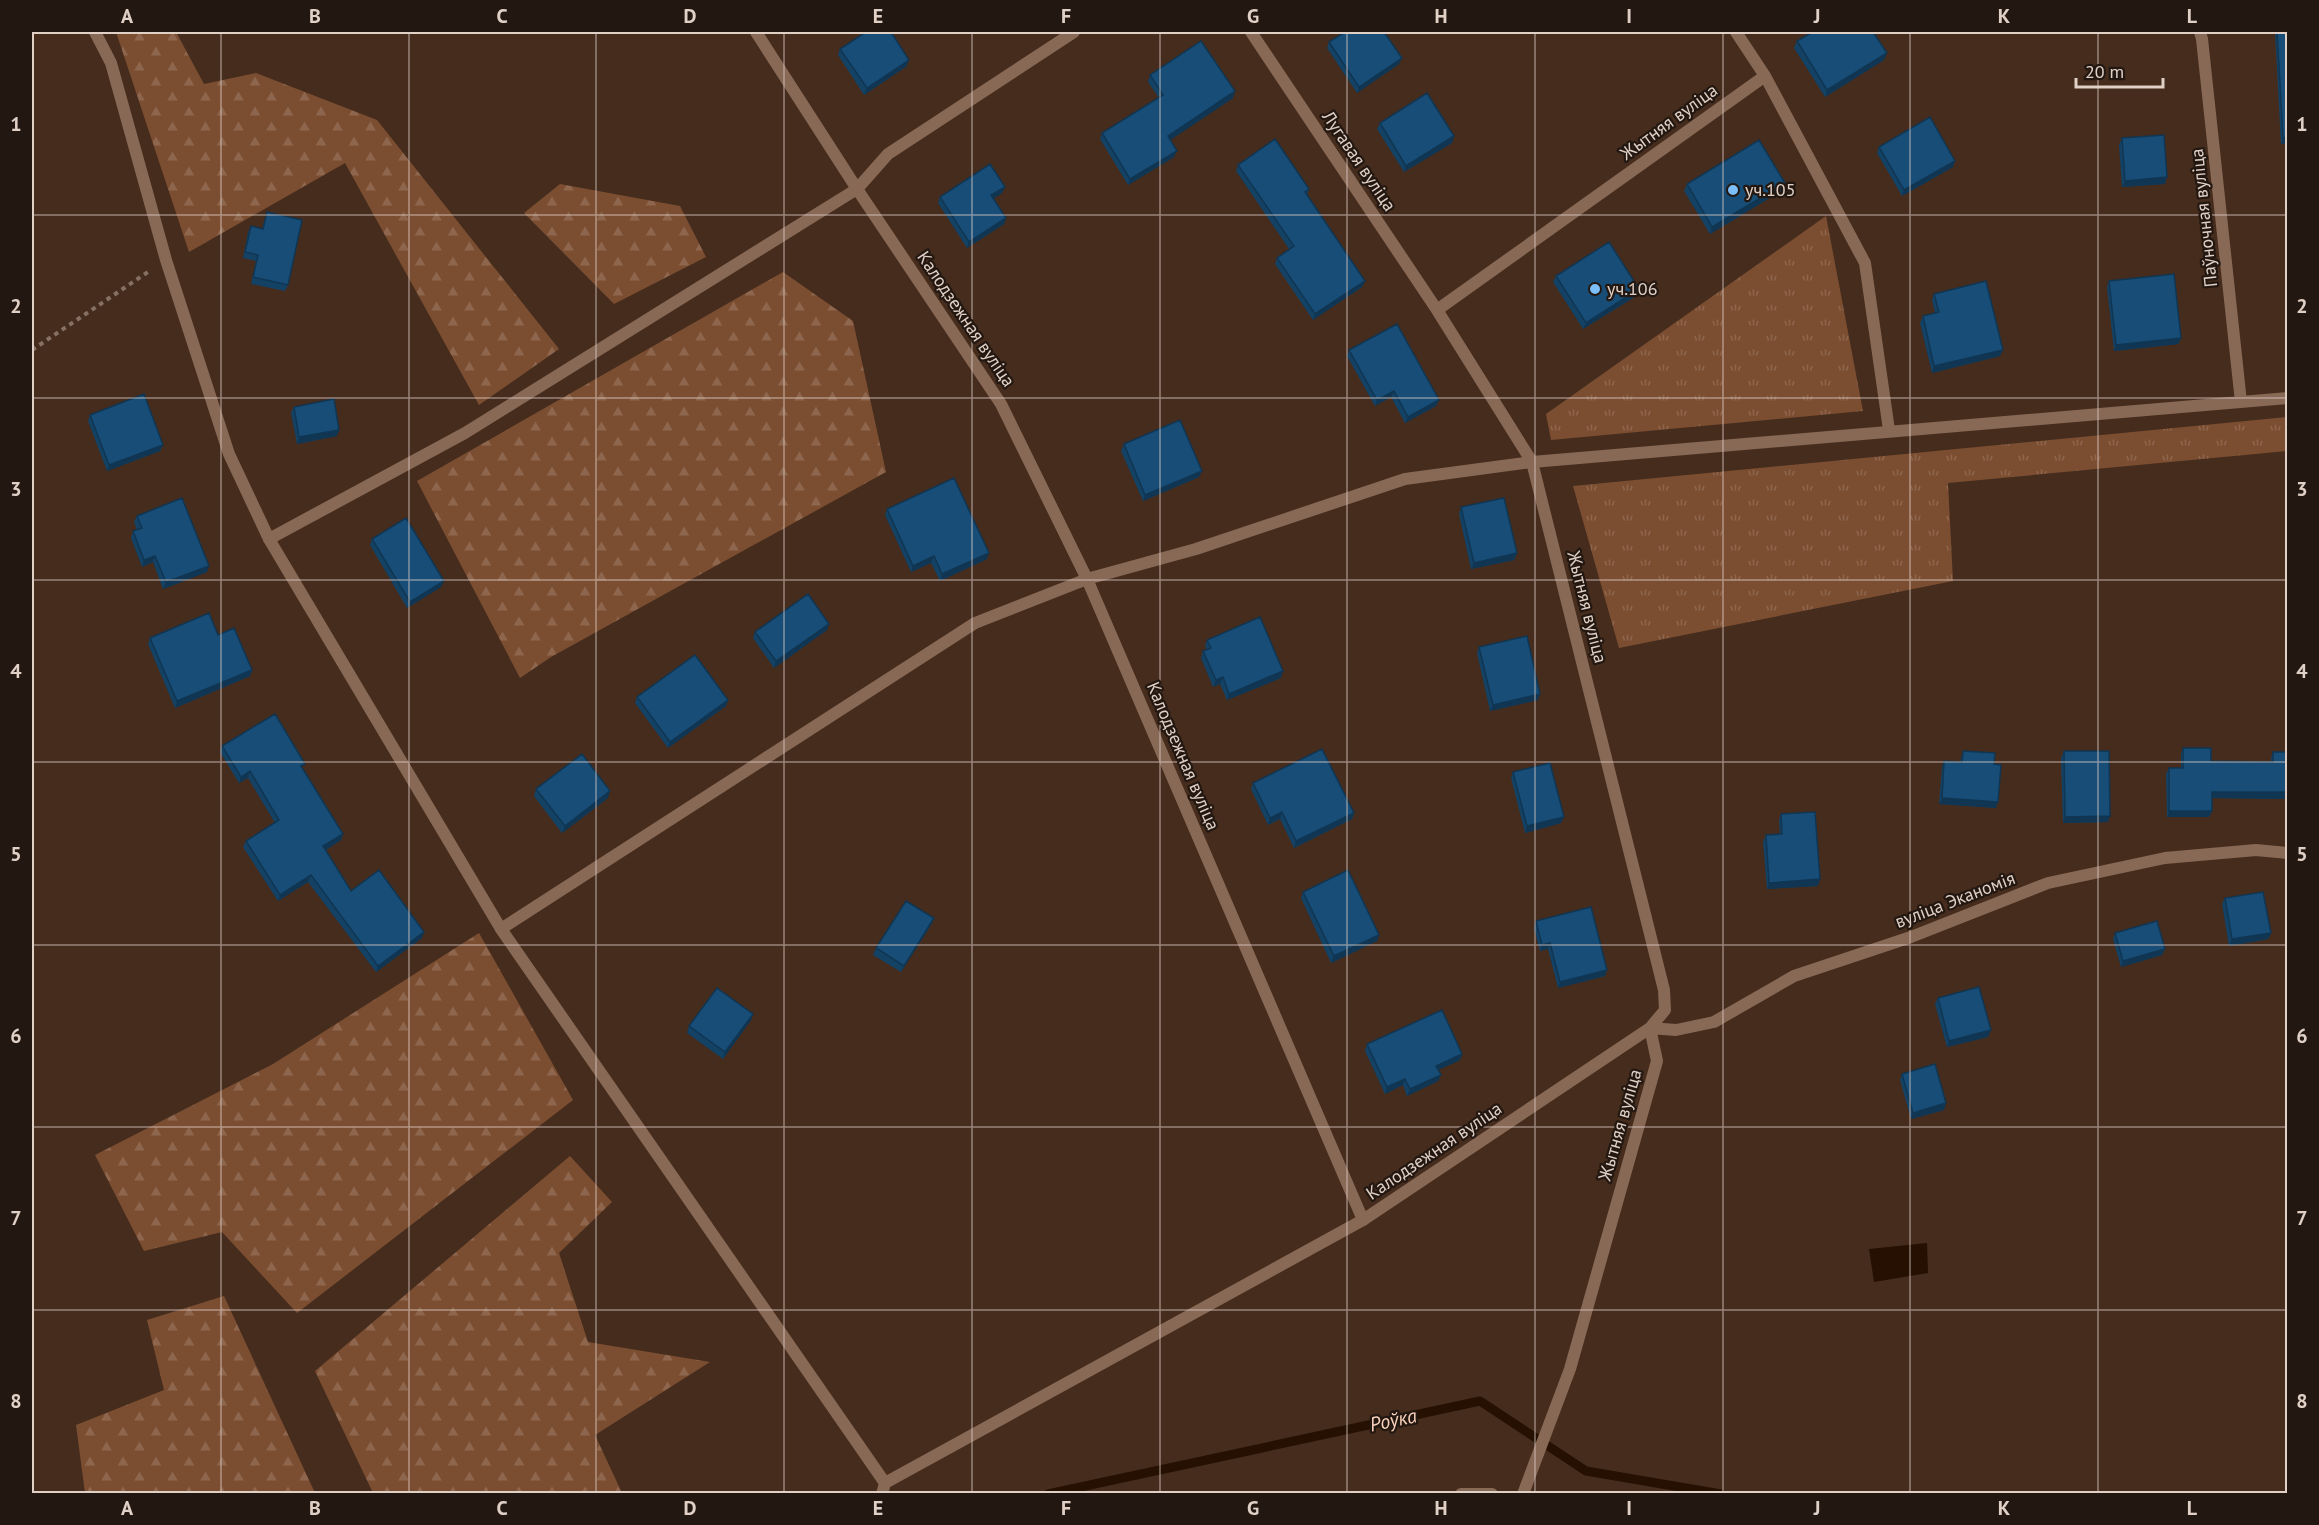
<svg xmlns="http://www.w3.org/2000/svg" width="2319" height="1525" viewBox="0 0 2319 1525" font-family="'PT Sans',sans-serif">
	<defs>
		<pattern id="grass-tufts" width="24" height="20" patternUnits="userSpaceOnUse" patternTransform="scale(1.5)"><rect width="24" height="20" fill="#7c4e31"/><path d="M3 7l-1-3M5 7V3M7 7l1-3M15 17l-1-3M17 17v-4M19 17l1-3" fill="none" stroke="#8e664d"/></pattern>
		<pattern id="forest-firs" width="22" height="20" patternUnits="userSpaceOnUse" patternTransform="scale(1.5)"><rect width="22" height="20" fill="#7c4e31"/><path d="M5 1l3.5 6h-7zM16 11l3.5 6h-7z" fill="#8e664d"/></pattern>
	</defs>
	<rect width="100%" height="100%" fill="#452c1d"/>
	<path fill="url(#grass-tufts)" d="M1826,216L1863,411L1551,440L1546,414Z
		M2287,417V451L1948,483L1953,581L1619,648L1573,486Z"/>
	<path fill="url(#forest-firs)" d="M116,32H176L204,84L256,73L377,120L559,349L479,405L345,163L189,252Z
		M560,184L680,206L706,257L614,304L524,213Z
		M783,272L853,321L886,472L551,657L520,678L417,481Z
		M479,933L573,1100L297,1313L222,1232L144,1251L95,1155L273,1064Z
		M570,1156L612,1202L559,1253L588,1342L710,1362L595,1435L622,1493H373L315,1371Z
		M224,1296L315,1493H85L76,1425L164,1390L147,1320Z"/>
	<path fill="#251002" d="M1927,1243L1928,1273L1874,1282L1869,1249Z"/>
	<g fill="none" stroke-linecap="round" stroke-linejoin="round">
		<path stroke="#251002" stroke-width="9" d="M1048,1494L1480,1401L1586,1471L1721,1494"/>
		<path stroke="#857063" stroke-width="4" stroke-dasharray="4.5 4.5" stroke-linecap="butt" d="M32,350L148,272"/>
		<path stroke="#886955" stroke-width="12" d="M269,539L465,433L857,189L888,154L1074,32
			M501,929L885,1483
			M882,1494L885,1483L1363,1220"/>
		<path stroke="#886955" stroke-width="12" d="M95,32L111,63L166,260L229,454L269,539L501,929L975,623L1087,579L1196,549L1405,479L1532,462L2288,398
			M756,32L857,189L1001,404L1087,579L1363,1220L1650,1028L1676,1030L1714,1022L1794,976L1911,937L2048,883L2165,858L2256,850L2288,853
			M1251,32L1437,310
			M2200,32L2202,39L2241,402
			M1765,76L1865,263L1889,430
			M1461,1494H1492
			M1523,1494L1570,1369L1657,1061L1650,1028L1665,1010L1664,990L1532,462L1437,310L1765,76L1736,32"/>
	</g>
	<path fill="#144265" d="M2275,32H2288V143L2281,144Z
		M1797,41L1884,60L1825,97L1794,48Z
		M1329,42L1399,64L1357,93L1327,48Z
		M840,49L907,66L864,95L838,55Z
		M1150,75L1233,98L1170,140L1174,157L1128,185L1100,139L1102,133L1159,98L1148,82Z
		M1380,123L1454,136L1452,143L1404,172L1377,129Z
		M2122,138L2165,184L2122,187L2119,145Z
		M1879,147L1953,167L1902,196L1877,153Z
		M1238,165L1309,189L1307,195L1365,281L1362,287L1313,320L1275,264L1277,258L1289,249L1236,171Z
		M1687,184L1783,190L1710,234L1684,191Z
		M1002,193L993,199L1006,218L1004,224L967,248L938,203L940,197Z
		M267,212L288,285L285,291L251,284L256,261L243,258L248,232L251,226L262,229Z
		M1556,276L1639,289L1636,296L1583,329L1553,282Z
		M2109,281L2181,338L2178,344L2114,351L2107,287Z
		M1934,294L2000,356L1932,373L1920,323L1923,316L1935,313L1932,300Z
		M1349,350L1439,400L1436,406L1405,423L1391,397L1375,406L1347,356Z
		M294,407L337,436L297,444L291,413Z
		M90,415L163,445L160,451L107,471L88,421Z
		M1124,444L1199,477L1143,501L1121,451Z
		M1461,507L1517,553L1514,560L1471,569L1459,514Z
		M887,509L987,559L940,581L931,563L911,572L885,515Z
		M137,516L207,572L163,589L153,562L142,567L131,538L133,531L137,530L134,522Z
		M372,539L441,587L407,608L370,545Z
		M827,630L774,668L753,638L755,632Z
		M218,635L252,670L250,676L175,708L148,644L150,638Z
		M1207,640L1281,678L1227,700L1220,684L1213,687L1201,658L1203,651L1207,650L1205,646Z
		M1479,647L1538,700L1490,711L1477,653Z
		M637,697L728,700L726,706L668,748L635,703Z
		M222,746L303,770L343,834L341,840L326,850L351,891L422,938L376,972L308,882L278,901L243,847L246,841L275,823L248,778L239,783L220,752Z
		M2183,748L2211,761L2271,762V758L2273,752H2288V799L2212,798V811L2209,817H2167L2166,774L2169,768H2181V754Z
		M1963,751L1994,764L1996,808L1939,804L1942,767L1944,761L1960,762Z
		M2064,751L2108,822L2063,823L2061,758Z
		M1513,772L1561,823L1525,833L1511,778Z
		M1253,783L1354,813L1352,819L1294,848L1280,819L1268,825L1251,789Z
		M536,789L608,798L562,833L534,796Z
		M1781,814L1818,886L1767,889L1763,842L1766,835L1780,834L1779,820Z
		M1303,892L1379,935L1377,941L1331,963L1301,898Z
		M2225,898L2271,933L2268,939L2229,946L2222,904Z
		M934,918L931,925L901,972L873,955L876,948Z
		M1536,921L1605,976L1558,988L1548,949L1540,951L1534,928Z
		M2115,933L2165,949L2162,955L2121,967L2113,939Z
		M1938,998L1988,1037L1947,1047L1935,1004Z
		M753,1014L751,1020L723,1059L687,1033L689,1026Z
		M1367,1044L1462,1054L1460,1060L1438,1070L1441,1075L1438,1081L1407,1096L1403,1085L1385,1094L1365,1051Z
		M1902,1074L1946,1103L1944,1110L1911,1119L1900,1080Z"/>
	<path fill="#103653" d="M1887,53L1884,60L1825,97L1827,90Z
		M1402,58L1399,64L1357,93L1359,87Z
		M909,60L907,66L864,95L867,88Z
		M1235,91L1233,98L1166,143L1168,136Z
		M1454,136L1452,143L1404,172L1406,166Z
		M2288,137V143L2281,144L2283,138Z
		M1177,151L1174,157L1128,185L1130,179Z
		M1955,161L1953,167L1902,196L1904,190Z
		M2167,177L2165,184L2122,187L2125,181Z
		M1785,183L1783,190L1710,234L1712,227Z
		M1005,187L1002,193L989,202L991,195Z
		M1006,218L1004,224L967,248L969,242Z
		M1365,281L1362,287L1313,320L1315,314Z
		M1639,289L1636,296L1583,329L1586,323Z
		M2181,338L2178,344L2114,351L2116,345Z
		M2003,350L2000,356L1932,373L1934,366Z
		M1394,391L1391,397L1375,406L1377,400Z
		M1439,400L1436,406L1405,423L1408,417Z
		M339,430L337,436L297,444L299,437Z
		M163,445L160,451L107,471L109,465Z
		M1202,471L1199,477L1143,501L1145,495Z
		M989,553L987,559L940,581L942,574Z
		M1517,553L1514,560L1471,569L1474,563Z
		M155,556L153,562L142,567L144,560Z
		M934,556L931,563L911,572L913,566Z
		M209,566L207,572L163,589L166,582Z
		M444,581L441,587L407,608L410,602Z
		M829,624L827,630L774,668L776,661Z
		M252,670L250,676L175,708L177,701Z
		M1283,671L1281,678L1227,700L1229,694Z
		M1223,677L1220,684L1213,687L1216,680Z
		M1540,694L1538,700L1490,711L1493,705Z
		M728,700L726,706L668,748L670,742Z
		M250,771L248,778L239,783L241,777Z
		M610,791L608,798L562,833L565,826Z
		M2212,792H2288V799L2209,798Z
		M1942,798L1998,802L1996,808L1939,804Z
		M2169,811H2212L2209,817H2167Z
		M1282,812L1280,819L1268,825L1270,818Z
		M1354,813L1352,819L1294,848L1296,841Z
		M2110,816L2108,822L2063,823L2065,817Z
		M1564,817L1561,823L1525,833L1527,826Z
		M343,834L341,840L321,853L323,846Z
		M311,875L308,882L278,901L280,895Z
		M1820,879L1818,886L1767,889L1769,883Z
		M934,918L931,925L901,972L904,966Z
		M424,932L422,938L376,972L378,966Z
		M2271,933L2268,939L2229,946L2232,939Z
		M1379,935L1377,941L1331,963L1334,956Z
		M1550,943L1548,949L1540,951L1542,945Z
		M2165,949L2162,955L2121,967L2123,961Z
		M1607,970L1605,976L1558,988L1560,982Z
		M753,1014L751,1020L723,1059L725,1052Z
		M1991,1030L1988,1037L1947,1047L1949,1041Z
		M1462,1054L1460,1060L1434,1072L1436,1066Z
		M1441,1075L1438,1081L1407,1096L1410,1089Z
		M1405,1079L1403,1085L1385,1094L1387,1087Z
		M1946,1103L1944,1110L1911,1119L1913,1113Z"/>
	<path fill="#174d76" stroke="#103653" stroke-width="1.5" d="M866,32H891L909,60L867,88L840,49Z
		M1345,32H1384L1402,58L1359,87L1329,42Z
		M1813,32H1873L1887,53L1827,90L1797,41Z
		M2277,32H2288V137L2283,138Z
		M1201,41L1235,91L1168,136L1177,151L1130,179L1102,133L1163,95L1150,75Z
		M1427,93L1454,136L1406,166L1380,123Z
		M1930,117L1955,161L1904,190L1879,147Z
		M2164,135L2167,177L2125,181L2122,138Z
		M1275,139L1309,189L1305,192L1365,281L1315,314L1277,258L1294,246L1238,165Z
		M1759,140L1785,183L1712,227L1687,184Z
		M990,164L1005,187L991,195L1006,218L969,242L940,197Z
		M267,212L302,220L288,285L253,277L258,255L245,252L251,226L263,229Z
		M1609,242L1639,289L1586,323L1556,276Z
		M2174,274L2181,338L2116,345L2109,281Z
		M1986,281L2003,350L1934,366L1923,316L1939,312L1934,294Z
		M1397,324L1439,400L1408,417L1394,391L1377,400L1349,350Z
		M144,394L163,445L109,465L90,415Z
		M334,399L339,430L299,437L294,407Z
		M1180,420L1202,471L1145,495L1124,444Z
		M954,478L989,553L942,574L934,556L913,566L887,509Z
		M182,498L209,566L166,582L155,556L144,560L133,531L142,528L137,516Z
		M1504,498L1517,553L1474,563L1461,507Z
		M406,518L444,581L410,602L372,539Z
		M808,594L829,624L776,661L755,632Z
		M209,613L218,635L234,628L252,670L177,701L150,638Z
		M1260,617L1283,671L1229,694L1223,677L1216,680L1203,651L1211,648L1207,640Z
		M1527,636L1540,694L1493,705L1479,647Z
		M695,655L728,700L670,742L637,697Z
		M275,714L305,764L301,766L343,834L323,846L351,891L379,870L424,932L378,966L311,875L280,895L246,841L279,820L250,771L241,777L222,746Z
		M2183,748H2211V761L2273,762V752H2288V792H2212V811H2169V768H2183Z
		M1322,749L1354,813L1296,841L1282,812L1270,818L1253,783Z
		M1963,751L1995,753L1994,764L2001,765L1998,802L1942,798L1944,761L1962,762Z
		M2064,751H2109L2110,816L2065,817Z
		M582,754L610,791L565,826L536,789Z
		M1550,763L1564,817L1527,826L1513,772Z
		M1815,812L1820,879L1769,883L1766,835L1782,834L1781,814Z
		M1348,870L1379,935L1334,956L1303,892Z
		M2263,892L2271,933L2232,939L2225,898Z
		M906,901L934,918L904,966L876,948Z
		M1591,907L1607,970L1560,982L1550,943L1542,945L1536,921Z
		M2157,921L2165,949L2123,961L2115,933Z
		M1979,987L1991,1030L1949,1041L1938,998Z
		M717,988L753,1014L725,1052L689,1026Z
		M1442,1010L1462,1054L1436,1066L1441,1075L1410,1089L1405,1079L1387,1087L1367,1044Z
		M1935,1064L1946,1103L1913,1113L1902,1074Z"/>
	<path fill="none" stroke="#e0d0c6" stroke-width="1.5" stroke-opacity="0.55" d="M221,32V1494M409,32V1494M596,32V1494M784,32V1494M972,32V1494M1160,32V1494M1347,32V1494M1535,32V1494M1723,32V1494M1910,32V1494M2098,32V1494M32,215H2288M32,398H2288M32,580H2288M32,762H2288M32,945H2288M32,1127H2288M32,1310H2288"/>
	<g fill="#7bbef8" stroke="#231811" stroke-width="2">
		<circle cx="1733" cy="190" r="6"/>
		<circle cx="1595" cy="289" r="6"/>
	</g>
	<g text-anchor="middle" stroke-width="4.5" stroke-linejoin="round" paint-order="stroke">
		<g font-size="18" fill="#e0d0c6" stroke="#231811">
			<text transform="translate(1669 122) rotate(-36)" y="6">Жытняя вуліца</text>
			<text transform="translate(1359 161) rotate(56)" y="6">Лугавая вуліца</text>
			<text transform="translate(2204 218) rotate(-96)" y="6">Паўночная вуліца</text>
			<text transform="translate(966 319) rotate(56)" y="6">Калодзежная вуліца</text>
			<text transform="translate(1587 607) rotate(76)" y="6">Жытняя вуліца</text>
			<text transform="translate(1183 756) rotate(67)" y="6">Калодзежная вуліца</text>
			<text transform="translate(1955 900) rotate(-21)" y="6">вуліца Эканомія</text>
			<text transform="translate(1620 1125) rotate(-74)" y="6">Жытняя вуліца</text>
			<text transform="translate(1434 1151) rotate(-34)" y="6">Калодзежная вуліца</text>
		</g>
		<g font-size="18" fill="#e0d0c6" stroke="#231811" text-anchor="start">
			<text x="1745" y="196">уч.105</text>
			<text x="1607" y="295">уч.106</text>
		</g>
		<g font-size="20" font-style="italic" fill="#f9d0b8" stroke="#231811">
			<text transform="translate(1393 1420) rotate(-12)" y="7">Роўка</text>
		</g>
	</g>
	<rect width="2319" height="1525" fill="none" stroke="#231811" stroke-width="66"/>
	<path d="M2076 78v9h87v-9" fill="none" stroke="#e0d0c6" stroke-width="3"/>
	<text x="2085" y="78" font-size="18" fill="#e0d0c6" stroke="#231811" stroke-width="4.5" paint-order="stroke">20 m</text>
	<rect x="33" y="33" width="2253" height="1459" fill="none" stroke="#e0d0c6" stroke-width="2"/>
	<g font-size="20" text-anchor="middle" font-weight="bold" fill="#e0d0c6">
		<text x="127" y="23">A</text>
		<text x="315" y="23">B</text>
		<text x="502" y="23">C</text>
		<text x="690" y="23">D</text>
		<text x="878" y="23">E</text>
		<text x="1066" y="23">F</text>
		<text x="1253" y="23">G</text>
		<text x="1441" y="23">H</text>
		<text x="1629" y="23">I</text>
		<text x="1817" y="23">J</text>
		<text x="2004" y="23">K</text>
		<text x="2192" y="23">L</text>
		<text x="16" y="131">1</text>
		<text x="2302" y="131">1</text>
		<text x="16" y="313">2</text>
		<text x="2302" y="313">2</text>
		<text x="16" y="496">3</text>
		<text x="2302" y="496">3</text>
		<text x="16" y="678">4</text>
		<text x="2302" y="678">4</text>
		<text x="16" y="861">5</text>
		<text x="2302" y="861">5</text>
		<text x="16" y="1043">6</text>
		<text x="2302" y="1043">6</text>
		<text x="16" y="1225">7</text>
		<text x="2302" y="1225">7</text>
		<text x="16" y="1408">8</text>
		<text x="2302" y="1408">8</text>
		<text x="127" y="1515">A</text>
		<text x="315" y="1515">B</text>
		<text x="502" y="1515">C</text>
		<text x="690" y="1515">D</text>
		<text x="878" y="1515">E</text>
		<text x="1066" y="1515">F</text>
		<text x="1253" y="1515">G</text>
		<text x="1441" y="1515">H</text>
		<text x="1629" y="1515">I</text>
		<text x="1817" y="1515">J</text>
		<text x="2004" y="1515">K</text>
		<text x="2192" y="1515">L</text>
	</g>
</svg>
